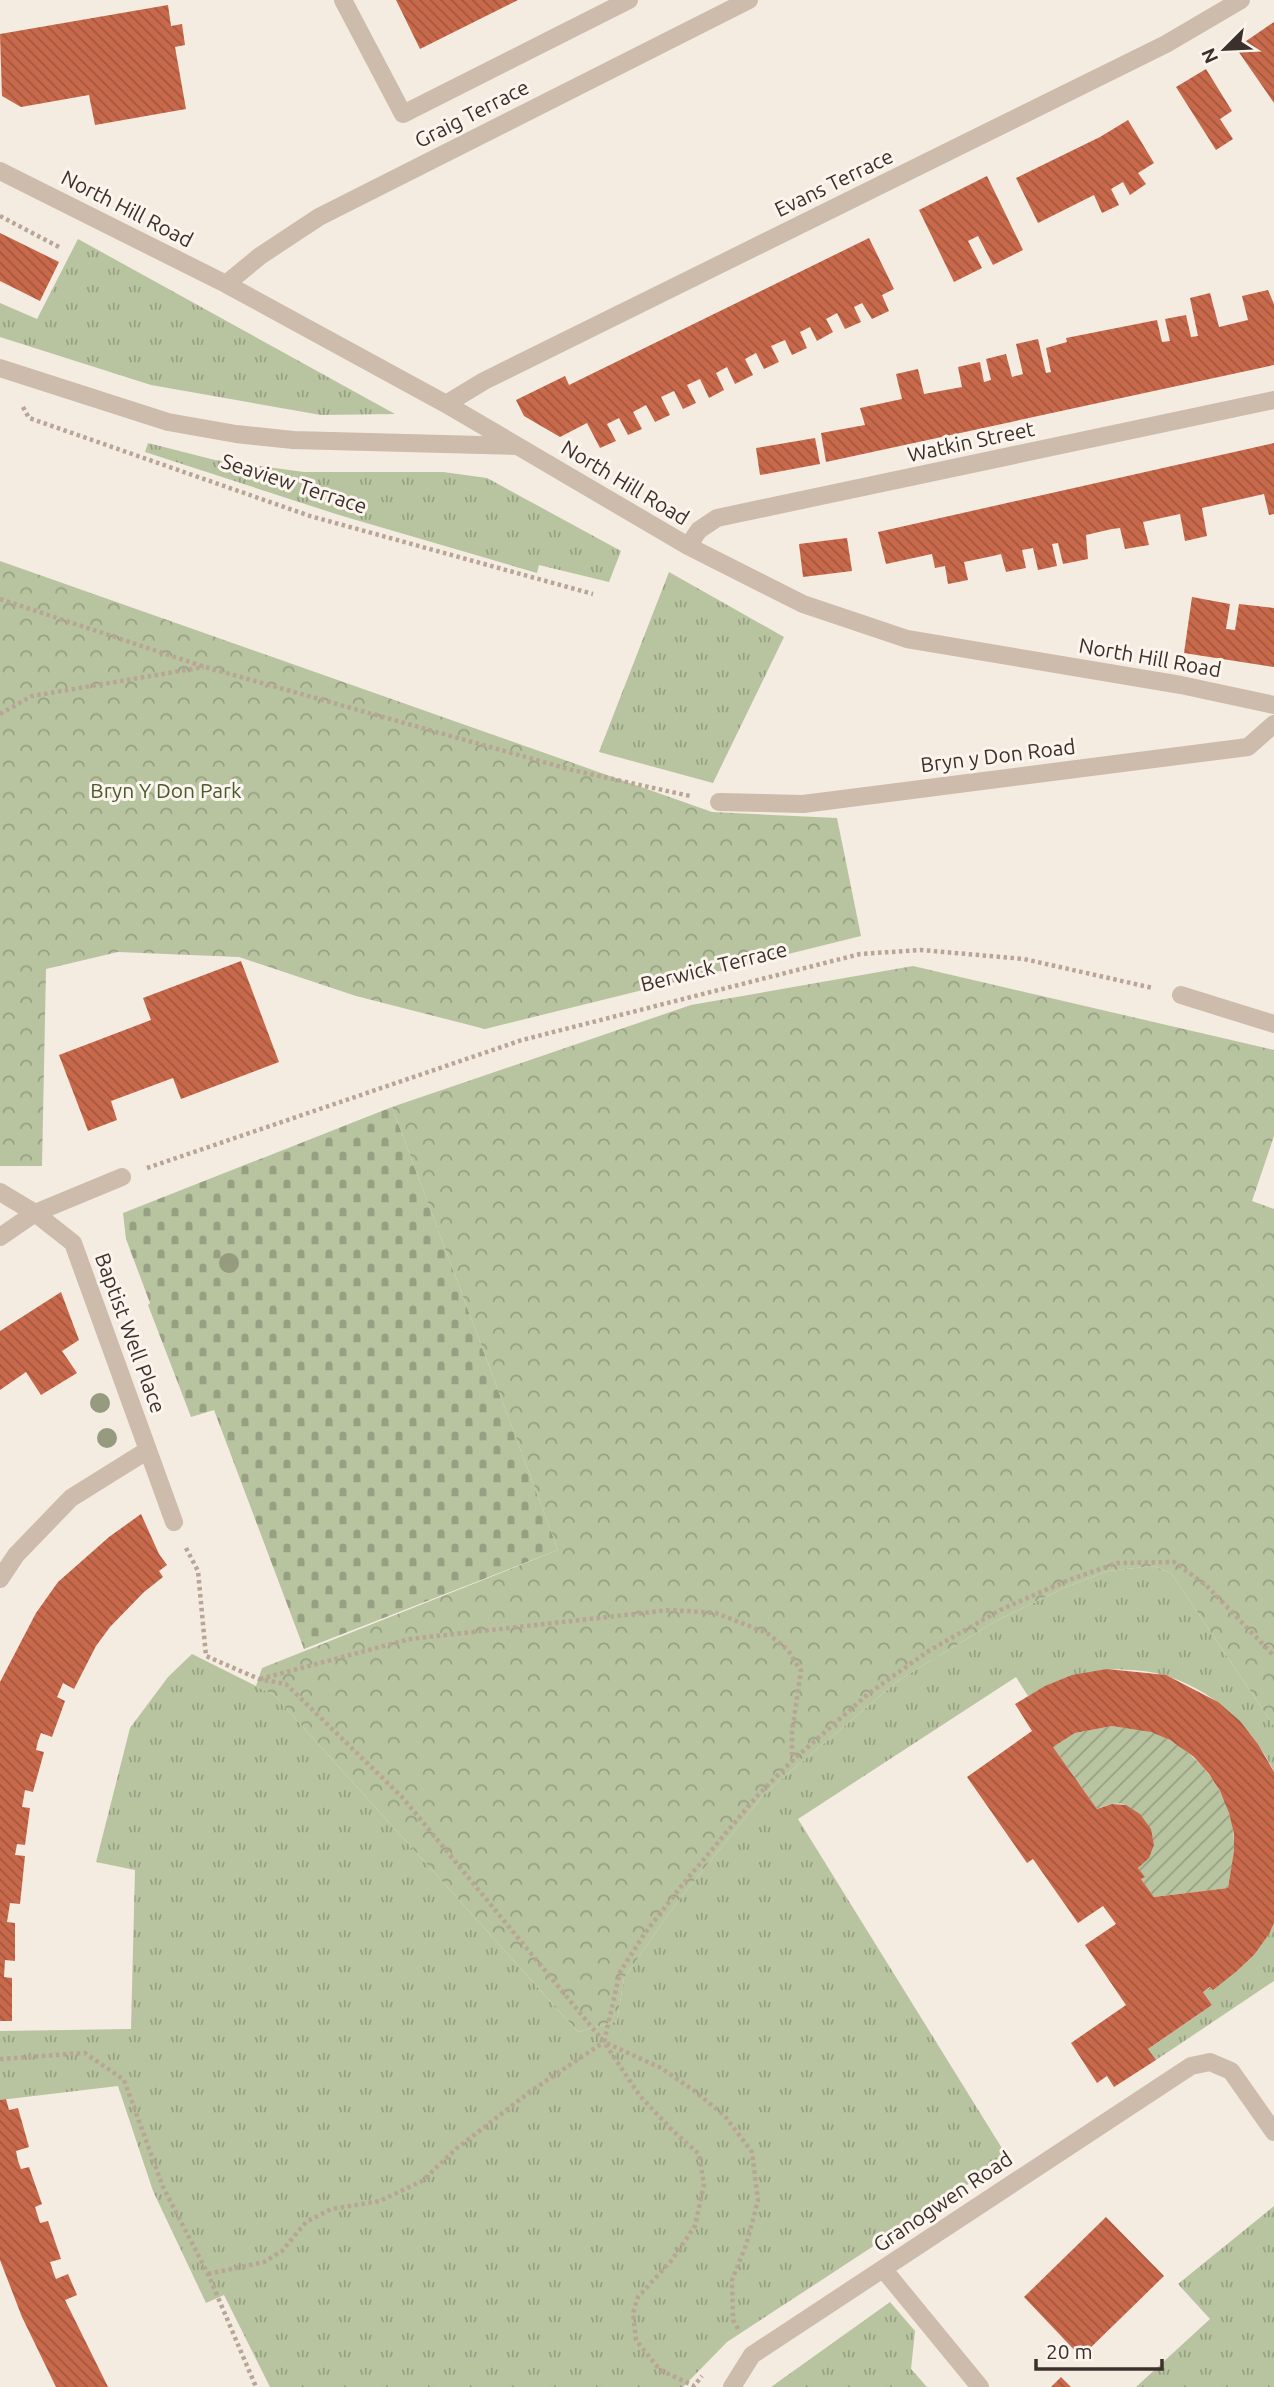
<svg xmlns="http://www.w3.org/2000/svg" width="1274" height="2387" viewBox="0 0 1274 2387" font-family="Ubuntu,sans-serif">
	<defs>
		<pattern id="grass-tufts" width="24" height="20" patternUnits="userSpaceOnUse" patternTransform="scale(1.75)"><rect width="24" height="20" fill="#b8c4a0"/><path d="M3 7l-1-3M5 7V3M7 7l1-3M15 17l-1-3M17 17v-4M19 17l1-3" fill="none" stroke="#97a083"/></pattern>
		<pattern id="cemetery-stones" width="16" height="16" patternUnits="userSpaceOnUse" patternTransform="scale(1.75)"><rect width="16" height="16" fill="#b8c4a0"/><path d="M2 7V4a2 2 0 0 1 4 0v3zM10 15v-3a2 2 0 0 1 4 0v3z" fill="#97a083"/></pattern>
		<pattern id="park-crowns" width="20" height="18" patternUnits="userSpaceOnUse" patternTransform="scale(1.75)"><rect width="20" height="18" fill="#b8c4a0"/><path d="M2 6a3 3 0 1 1 6 0M12 15a3 3 0 1 1 6 0" fill="none" stroke="#97a083"/></pattern>
		<pattern id="garden-furrows" width="10" height="10" patternUnits="userSpaceOnUse" patternTransform="scale(1.75)"><rect width="10" height="10" fill="#b8c4a0"/><path d="M-1 1l2-2M0 10L10 0M9 11l2-2" fill="none" stroke="#97a083"/></pattern>
		<pattern id="building-back-hatch" width="6" height="6" patternUnits="userSpaceOnUse" patternTransform="scale(1.75)"><rect width="6" height="6" fill="#c8694b"/><path d="M-1 5l2 2M0 0l6 6M5-1l2 2" fill="none" stroke="#a4573f"/></pattern>
	</defs>
	<rect width="100%" height="100%" fill="#f4ebe1"/>
	<path fill="url(#grass-tufts)" d="M78,239L395,414L321,415L151,385L0,337V303L37,319Z
		M148,443L215,460L304,472H443L487,478L621,551L609,582L539,565L537,573L339,515L145,452Z
		M669,572L784,637L713,783L599,752Z
		M1154,1566L1171,1573L1274,1726V1772C1249,1717 1193,1673 1132,1670C1123,1670 1113,1668 1105,1670C1079,1676 1053,1688 1028,1696L1016,1677L798,1819L1008,2158L727,2342L683,2387H270L224,2295L206,2303L153,2191L118,2086L0,2100V2031L131,2029L135,1870L96,1862L130,1728L168,1677L192,1654L274,1695L578,2032L617,2021L624,1978L675,1905L765,1793L899,1680L996,1621L1066,1587L1108,1571Z
		M1274,1923V1981L1156,2060L1148,2049L1212,2005L1203,1992L1237,1971L1254,1955Z
		M1274,2206V2387H1136L1210,2319L1178,2284Z
		M890,2302L915,2331L911,2369L927,2387H771Z"/>
	<path fill="url(#cemetery-stones)" d="M392,1107L558,1550L304,1649L214,1410L191,1417L148,1305L150,1303L126,1239L123,1213Z"/>
	<path fill="url(#park-crowns)" d="M0,561L712,812L837,818L861,936L485,1029L356,996L239,957L118,952L46,969L42,1166H0Z
		M913,966L1274,1050V1136L1252,1201L1274,1209V1726L1171,1573L1154,1566L1108,1571L1066,1587L996,1621L899,1680L765,1793L675,1905L624,1978L617,2021L578,2032L274,1695L256,1686L262,1668L558,1550L392,1107L691,1005Z"/>
	<path fill="url(#garden-furrows)" d="M1112,1726C1125,1728 1141,1728 1154,1733C1200,1750 1237,1800 1234,1851C1233,1863 1230,1876 1228,1888L1154,1897L1141,1879L1144,1877L1138,1868C1159,1849 1158,1836 1137,1816C1134,1813 1129,1807 1125,1805C1116,1801 1105,1806 1097,1809L1053,1747L1075,1733Z"/>
	<path fill="url(#building-back-hatch)" fill-rule="evenodd" d="M396,0H518L420,49Z
		M168,5L171,26L182,24L185,45L175,47L186,109L95,125L89,95L21,107L2,96L0,34Z
		M1274,22V103L1236,48Z
		M1206,69L1232,111L1220,119L1233,139L1216,150L1176,87Z
		M1128,120L1154,163L1138,173L1146,184L1130,195L1123,182L1111,189L1119,205L1102,213L1094,195L1038,223L1016,178L1100,137Z
		M987,176L1023,250L993,265L978,236L968,241L982,268L954,282L919,210Z
		M0,233L59,262L40,301L0,281Z
		M869,238L894,289L882,295L889,311L872,319L862,303L854,307L861,322L845,329L837,313L826,319L833,332L817,341L810,327L800,332L807,348L792,355L785,340L771,346L779,362L764,369L756,353L745,359L753,375L735,384L727,367L716,373L724,390L709,398L700,379L687,385L696,403L683,409L674,391L661,397L670,415L655,422L646,405L633,412L642,429L628,435L619,418L607,424L616,441L600,448L587,423L560,437L524,416L516,400L565,376L569,385Z
		M1268,290L1274,304V365L826,462L821,433L865,425L860,408L902,399L896,374L918,369L924,394L962,387L958,367L980,362L984,382L991,380L986,359L1006,354L1012,377L1023,374L1016,344L1038,339L1046,373L1051,372L1046,348L1067,342L1066,338L1157,320L1162,342L1170,341L1165,319L1186,315L1191,337L1198,336L1190,298L1210,293L1219,327L1248,320L1242,296Z
		M815,438L820,464L760,475L756,448Z
		M1274,443V514L1269,515L1264,494L1202,508L1207,536L1185,541L1180,514L1143,522L1149,545L1125,549L1120,528L1112,529L1086,535L1088,559L1063,564L1058,543L1052,544L1057,566L1038,570L1033,548L1022,550L1026,568L1006,572L1001,554L993,556L964,562L968,580L948,584L945,566L935,568L932,554L886,564L878,532Z
		M847,538L852,571L803,577L799,544Z
		M1192,597L1230,604L1226,629L1235,630L1239,604L1274,608V667L1184,653Z
		M241,961L279,1062L181,1099L173,1078L111,1101L117,1120L88,1131L59,1055L151,1020L143,998Z
		M61,1292L79,1340L62,1351L77,1373L41,1395L26,1372L0,1390V1331Z
		M141,1514L159,1554L167,1565L159,1571L163,1577L144,1592L110,1627L96,1646L74,1689L63,1683L57,1697L65,1701L52,1737L41,1733L38,1741L36,1750L44,1752L33,1792L25,1790L22,1807L30,1808L25,1845L17,1844L15,1855L25,1856L20,1904L10,1903L7,1922L15,1923V1961L5,1960L4,1977L12,1978V2021H0V1682L36,1613L58,1582L109,1537Z
		M1107,1669L1166,1675L1218,1702L1240,1721L1258,1744L1274,1772V1923L1269,1934L1254,1955L1237,1971L1213,1990L1210,1987L1203,1992L1212,2005L1148,2049L1156,2060L1114,2087L1107,2076L1097,2083L1071,2043L1126,2005L1085,1945L1116,1924L1103,1906L1078,1923L1033,1859L1027,1863L967,1777L1032,1731L1015,1704L1045,1686L1072,1675ZM1112,1726L1151,1732L1170,1740L1194,1757L1209,1774L1220,1791L1229,1813L1234,1834V1851L1228,1888L1154,1897L1141,1879L1145,1877L1138,1868L1149,1858L1154,1845L1151,1829L1140,1814L1126,1805L1112,1804L1097,1809L1053,1747L1075,1733Z
		M6,2099L9,2110L18,2108L29,2147L16,2151L18,2161L21,2169L29,2167L42,2204L35,2207L40,2223L48,2221L61,2259L50,2262L54,2274L56,2279L68,2274L77,2295L65,2300L108,2387H56L22,2317L0,2260V2100Z
		M1106,2217L1164,2276L1081,2357L1024,2297Z
		M1061,2377L1071,2387H1051Z"/>
	<g fill="none" stroke-linecap="round" stroke-linejoin="round">
		<path stroke="#b9a596" stroke-width="4.5" stroke-dasharray="3.5 3.5" stroke-linecap="butt" d="M0,216L61,248
			M23,407L29,418L310,516L593,594
			M0,599L205,667L572,770L690,796
			M0,714L32,696L204,667
			M147,1168L522,1040L860,954L921,950L1024,959L1153,988
			M186,1548L198,1571L206,1656L259,1679L286,1684L402,1797L604,2042L640,2096L673,2131L699,2154L704,2184L695,2226L671,2261L638,2297L633,2313L636,2340L660,2370L694,2386L702,2376
			M260,1679L410,1639L670,1610L716,1613L767,1633L788,1650L801,1671L792,1732V1761
			M0,2059L85,2053L124,2080L163,2187L208,2274L256,2387
			M208,2274L264,2262L282,2251L306,2222L331,2209L380,2201L422,2181L456,2149L531,2091L604,2042
			M738,2329L733,2320L732,2280L746,2245L758,2201L752,2152L724,2115L693,2090L661,2068L604,2042L620,1972L645,1933L683,1884L757,1796L792,1761L868,1694L927,1652L1000,1610L1066,1581L1117,1563L1174,1562L1206,1585L1274,1656"/>
		<path stroke="#cdbbac" stroke-width="18" d="M343,0L403,114L629,0
			M0,171L226,284L446,404L688,546L803,604L907,639L1181,685L1274,705
			M226,284L260,256L319,217L749,0
			M0,368L168,422L236,434L293,440L516,446
			M446,404L484,381L1166,44L1241,0
			M688,546L699,530L717,518L1274,400
			M719,802L803,804L1248,747L1274,724
			M1181,995L1274,1024
			M0,1192L35,1213L73,1243L174,1522
			M0,1237L35,1213L122,1177
			M0,1579L16,1555L71,1498L148,1450
			M884,2270L980,2387
			M732,2387L752,2355L1191,2066L1210,2062L1231,2071L1274,2132"/>
	</g>
	<g fill="#969b7f">
		<circle cx="229" cy="1263" r="10"/>
		<circle cx="100" cy="1403" r="10"/>
		<circle cx="107" cy="1438" r="10"/>
	</g>
	<g text-anchor="middle" stroke-width="6" stroke-linejoin="round" paint-order="stroke">
		<g font-size="21" fill="#3b302b" stroke="#fbf5ee">
			<text transform="translate(472 114) rotate(-27)" y="7">Graig Terrace</text>
			<text transform="translate(834 183) rotate(-26)" y="7">Evans Terrace</text>
			<text transform="translate(127 209) rotate(27)" y="7">North Hill Road</text>
			<text transform="translate(971 442) rotate(-12)" y="7">Watkin Street</text>
			<text transform="translate(625 483) rotate(31)" y="7">North Hill Road</text>
			<text transform="translate(294 484) rotate(18)" y="7">Seaview Terrace</text>
			<text transform="translate(1150 658) rotate(10)" y="7">North Hill Road</text>
			<text transform="translate(998 756) rotate(-7)" y="7">Bryn y Don Road</text>
			<text transform="translate(714 967) rotate(-14)" y="7">Berwick Terrace</text>
			<text transform="translate(130 1333) rotate(70)" y="7">Baptist Well Place</text>
			<text transform="translate(943 2202) rotate(-34)" y="7">Granogwen Road</text>
		</g>
		<g font-size="21" fill="#4a5a2e" stroke="#fbf5ee">
			<text x="166" y="798">Bryn Y Don Park</text>
		</g>
	</g>
	<g transform="translate(1225 49) rotate(246)" stroke="#fbf5ee" stroke-width="5" paint-order="stroke">
	<path d="M0-5L12 26L0 18L-12 26Z" fill="#3b302b"/>
	<text y="-10" font-size="19" font-weight="bold" text-anchor="middle" fill="#3b302b">N</text>
	</g>
	<path d="M1036 2359v10h126v-10" fill="none" stroke="#3b302b" stroke-width="3.5"/>
	<text x="1046" y="2359" font-size="21" fill="#3b302b" stroke="#fbf5ee" stroke-width="5" paint-order="stroke">20 m</text>
</svg>
